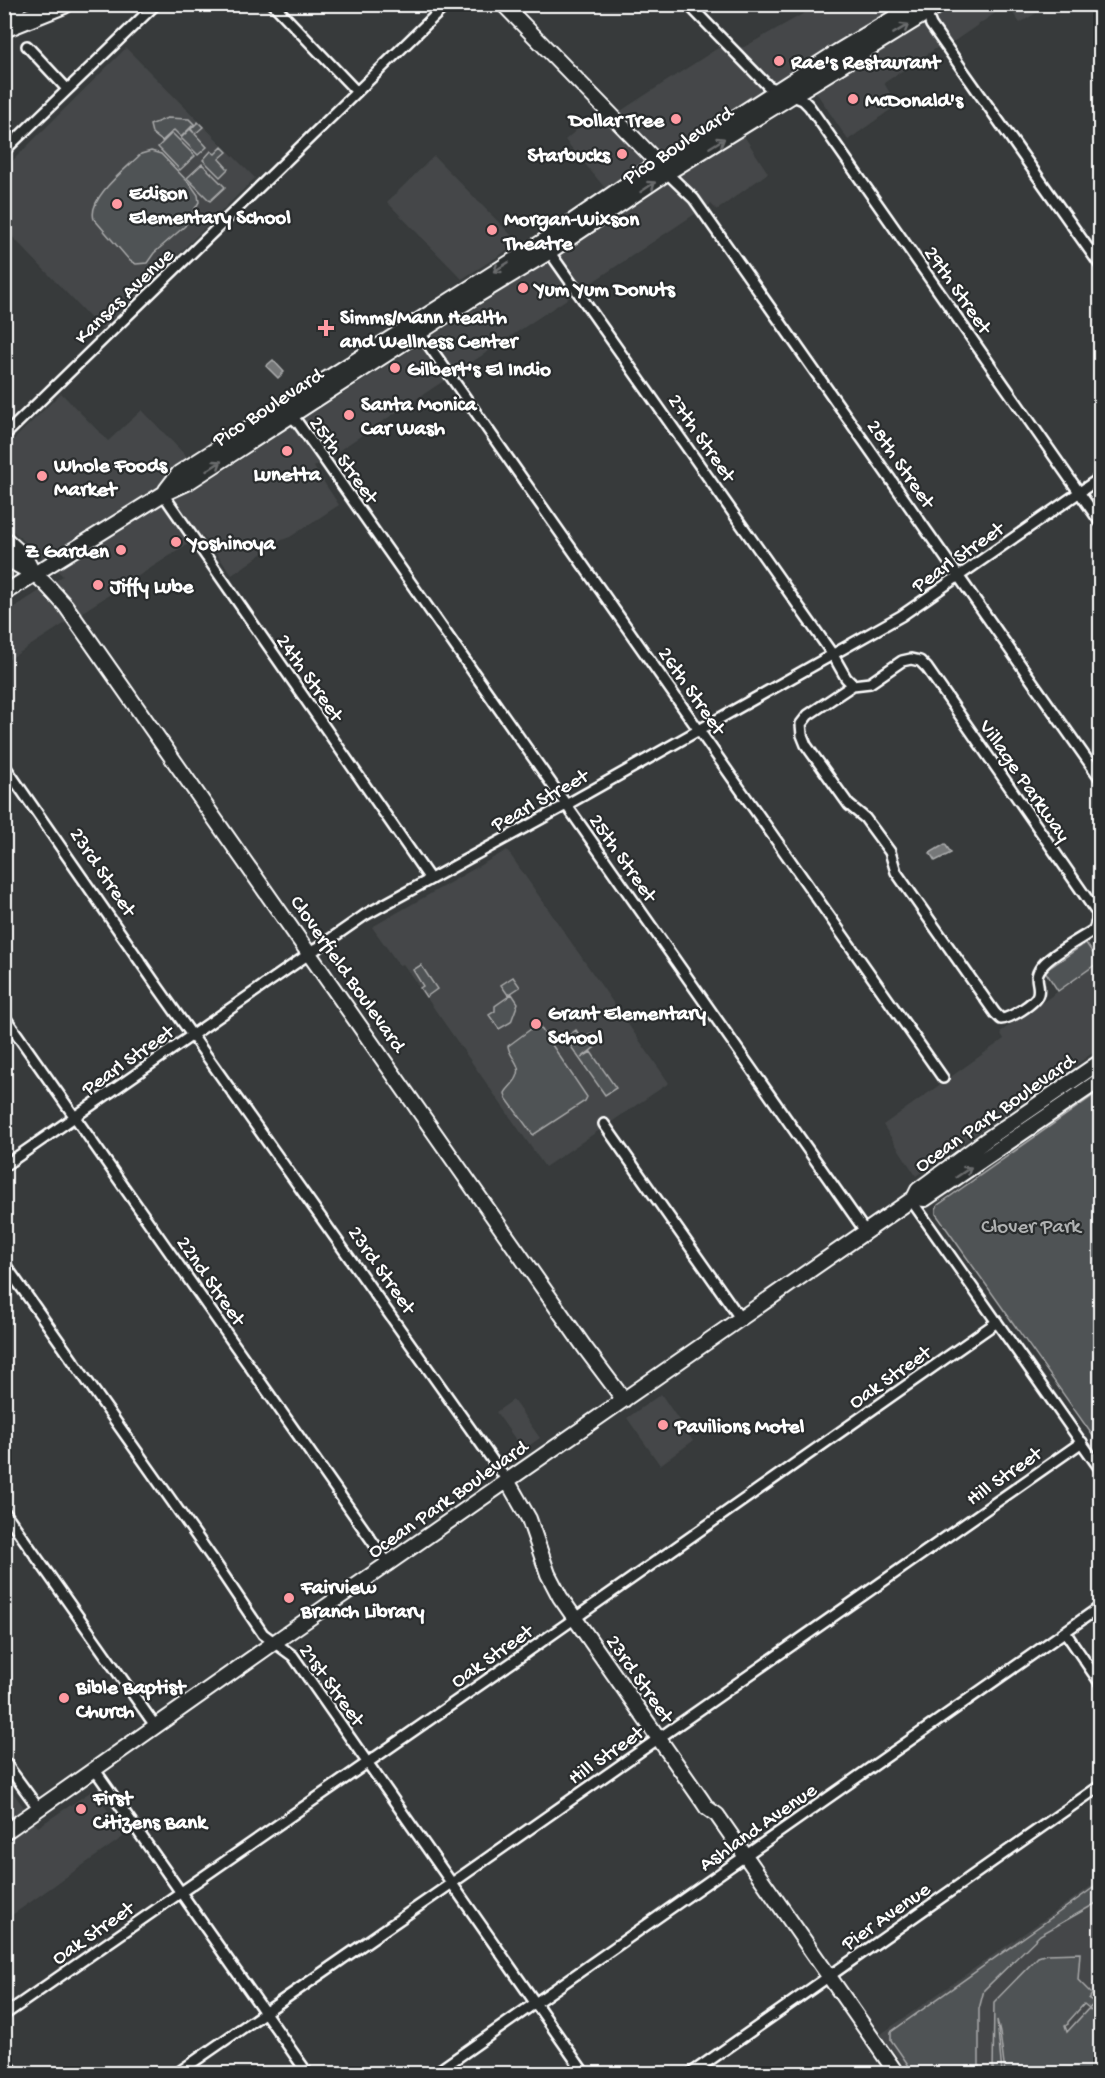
<svg xmlns="http://www.w3.org/2000/svg" width="1105" height="2078" viewBox="0 0 1105 2078" font-family="'Gochi Hand',sans-serif">
	<rect width="100%" height="100%" fill="#373a3b"/>
	<filter id="ink" filterUnits="userSpaceOnUse"><feTurbulence type="fractalNoise" baseFrequency=".0167" numOctaves="2"/><feDisplacementMap in="SourceGraphic" scale="12" xChannelSelector="R" yChannelSelector="G"/><feConvolveMatrix kernelMatrix="1 2 1 2 8 2 1 2 1" color-interpolation-filters="sRGB"/></filter>
	<g filter="url(#ink)">
		<path fill="#444748" d="M819,5H1007L956,40L935,49L884,83L897,105L848,140L799,67L728,111L768,173L717,210L711,204L695,214L314,467L339,505L290,537L282,540L232,575L202,535L5,662V613L63,576L5,524V448L61,393L108,441L142,410L209,480L625,212L565,140L594,115L602,123L718,48L744,47Z
			M1007,5V4L1049,5L1020,23Z
			M126,48L255,178L102,330L5,229V168Z
			M434,156L519,243L462,279L387,202Z
			M507,850L669,1083L545,1167L403,964L399,965L372,927Z
			M1100,962V1048L916,1176L883,1125L1004,1039L1000,1032Z
			M661,1394L693,1441L660,1465L627,1418Z
			M513,1400L540,1438L523,1450L496,1412Z
			M4,1780L38,1827L93,1790L126,1835L5,1920Z
			M1100,1880V2073H909L881,2034Z"/>
		<path fill="#505354" stroke="#a8a9aa" stroke-width="1.5" fill-rule="evenodd" d="M167,118L189,119L194,124L181,137L174,130L162,141L152,133L150,125Z
			M198,122L203,127L195,134L207,147L198,155L181,138L190,129L194,133L191,129Z
			M172,133L195,156L180,170L158,147Z
			M222,147L227,152L219,159L228,169L220,177L203,160L211,151L215,154Z
			M151,151L161,154L191,185L198,195L199,202L185,226L154,253L147,263L136,264L130,261L94,219C87,198 127,168 141,154Z
			M202,164L225,187L210,201L187,178Z
			M1086,943L1099,962L1058,991L1045,971Z
			M421,965L437,989L426,997L420,988L423,986L413,970Z
			M513,977L520,987L508,995L501,985Z
			M512,994L518,1003L511,1022L499,1029L489,1015L495,1011V1006Z
			M535,1026L540,1027L587,1097L585,1101L533,1135L506,1098L505,1093C508,1087 514,1084 517,1077C523,1065 509,1057 508,1046Z
			M576,1030L582,1040L592,1033L599,1044L581,1058L591,1052L616,1088L605,1095L565,1038Z
			M1100,1091V1446L936,1214V1209L938,1205Z
			M1100,1883V1901L1040,1935L984,1990L979,2009V2073H914L891,2040V2032Z
			M1080,1953L1078,1980L1092,1994L1089,1999L1095,2002L1089,2009L1093,2012L1097,2009L1092,2007L1100,2002V2073H1005L1000,2033L997,2020L1002,2073H993L994,2002L1038,1957L1047,1954ZM1084,2004L1089,2008L1067,2032L1065,2026L1068,2024V2022Z"/>
		<path fill="#767879" stroke="#adaeaf" stroke-width="1.5" d="M273,360L284,372L278,378L266,366Z
			M945,844L951,853L935,861L930,853Z"/>
		<g fill="none" stroke-linecap="round" stroke-linejoin="round">
			<g stroke="#fff" stroke-width="14">
				<path id="street" d="M273,4L357,92
					M688,4L768,86L803,100L809,106L1100,522
					M923,4L931,25L1100,265
					M1096,4L1100,12
					M27,46L67,89
					M4,151L156,4
					M667,173L694,199L1100,778
					M546,247L795,601L833,655L846,678L853,685
					M418,330L943,1078
					M291,416L298,423L326,462L865,1231
					M4,436L447,4
					M163,494L430,879
					M911,659L920,661L927,668L1097,913V921L1094,930C1080,939 1054,953 1044,964C1031,978 1041,982 1038,994C1036,1003 1009,1019 1001,1019L995,1013L896,872L890,852L865,818L849,805L806,745L802,735L801,724L808,715L853,685L870,683L902,661Z
					M4,765L155,983L508,1482
					M4,1016L389,1565
					M604,1124L740,1318
					M4,1166L365,915L566,805L901,616L1100,478
					M911,1200L1100,1469
					M4,1263L212,1558L263,1634L293,1656L585,2074
					M4,1511L156,1727
					M1065,1632L1100,1683
					M4,1761L39,1809
					M95,1770L308,2074
					M4,2015L514,1661L997,1322
					M4,2060L16,2074
					M176,2074L452,1883L1082,1442
					M434,2074L1100,1607
					M690,2074L1100,1786"/>
			</g>
			<g stroke="#fff" stroke-width="18">
				<path id="secondary" d="M503,4L663,168
					M166,490L179,473L542,242L649,169L695,143L837,52L917,4
					M4,538L25,557L34,575
					M4,556C13,564 24,568 34,574C46,582 55,595 65,605L585,1348L624,1400
					M4,593L163,494L187,483L473,298L549,252L667,173L941,4
					M914,1198L925,1199L1100,1080
					M508,1482L529,1519L548,1574L560,1597L701,1799L707,1808L717,1815L897,2074
					M4,1833L275,1642L914,1198L918,1190L986,1140L1100,1062"/>
			</g>
			<g stroke="#fff" stroke-width="22">
				<path id="highway" d="M4,9L17,4
					M4,28L64,4"/>
			</g>
			<use href="#street" stroke="#2a2d2e" stroke-width="9"/>
			<use href="#secondary" stroke="#2a2d2e" stroke-width="14"/>
			<use href="#highway" stroke="#2a2d2e" stroke-width="18"/>
		</g>
		<defs><path id="oneway-shaft" d="M-6 0H5M1.5-3L5.5 0L1.5 3" fill="none" stroke-width="1.6" stroke-linecap="round" stroke-linejoin="round" transform="scale(1.5)"/></defs>
		<g stroke="#6a6c6d">
			<use href="#oneway-shaft" transform="translate(901 29) rotate(-31)"/>
			<use href="#oneway-shaft" transform="translate(717 143) rotate(-32)"/>
			<use href="#oneway-shaft" transform="translate(648 187) rotate(-34)"/>
			<use href="#oneway-shaft" transform="translate(501 267) rotate(148)"/>
			<use href="#oneway-shaft" transform="translate(214 466) rotate(-33)"/>
			<use href="#oneway-shaft" transform="translate(964 1172) rotate(-34)"/>
		</g>
	</g>
	<g fill="#ff9aa2" stroke="#2a2d2e" stroke-width="2">
		<circle cx="779" cy="61" r="6"/>
		<circle cx="853" cy="99" r="6"/>
		<circle cx="676" cy="119" r="6"/>
		<circle cx="622" cy="154" r="6"/>
		<circle cx="117" cy="204" r="6"/>
		<circle cx="492" cy="230" r="6"/>
		<circle cx="523" cy="288" r="6"/>
		<path d="M323 319h6v6h6v6h-6v6h-6v-6h-6v-6h6z"/>
		<circle cx="395" cy="368" r="6"/>
		<circle cx="349" cy="415" r="6"/>
		<circle cx="287" cy="451" r="6"/>
		<circle cx="42" cy="476" r="6"/>
		<circle cx="176" cy="542" r="6"/>
		<circle cx="121" cy="550" r="6"/>
		<circle cx="98" cy="585" r="6"/>
		<circle cx="536" cy="1024" r="6"/>
		<circle cx="663" cy="1425" r="6"/>
		<circle cx="289" cy="1598" r="6"/>
		<circle cx="64" cy="1698" r="6"/>
		<circle cx="81" cy="1809" r="6"/>
	</g>
	<g text-anchor="middle" stroke-width="4.5" stroke-linejoin="round" paint-order="stroke">
		<g font-size="21" font-weight="bold" fill="#fff" stroke="#2a2d2e" text-anchor="start">
			<text x="791" y="68">Rae's Restaurant</text>
			<text x="865" y="106">McDonald's</text>
			<text x="664" y="126" text-anchor="end">Dollar Tree</text>
			<text x="610" y="161" text-anchor="end">Starbucks</text>
			<text x="129" y="199">Edison<tspan x="129" dy="24">Elementary School</tspan></text>
			<text x="504" y="225">Morgan-Wixson<tspan x="504" dy="24">Theatre</tspan></text>
			<text x="535" y="295">Yum Yum Donuts</text>
			<text x="340" y="323">Simms/Mann Health<tspan x="340" dy="24">and Wellness Center</tspan></text>
			<text x="407" y="375">Gilbert's El Indio</text>
			<text x="361" y="410">Santa Monica<tspan x="361" dy="24">Car Wash</tspan></text>
			<text x="54" y="471">Whole Foods<tspan x="54" dy="24">Market</tspan></text>
			<text x="287" y="480" text-anchor="middle">Lunetta</text>
			<text x="188" y="549">Yoshinoya</text>
			<text x="109" y="557" text-anchor="end">Z Garden</text>
			<text x="110" y="592">Jiffy Lube</text>
			<text x="548" y="1019">Grant Elementary<tspan x="548" dy="24">School</tspan></text>
			<text x="675" y="1432">Pavilions Motel</text>
			<text x="301" y="1593">Fairview<tspan x="301" dy="24">Branch Library</tspan></text>
			<text x="76" y="1693">Bible Baptist<tspan x="76" dy="24">Church</tspan></text>
			<text x="93" y="1804">First<tspan x="93" dy="24">Citizens Bank</tspan></text>
		</g>
		<g font-size="21" fill="#fff" stroke="#2a2d2e">
			<text transform="translate(677 144) rotate(-33)" y="7">Pico Boulevard</text>
			<text transform="translate(959 289) rotate(55)" y="7">29th Street</text>
			<text transform="translate(123 295) rotate(-44)" y="7">Kansas Avenue</text>
			<text transform="translate(267 406) rotate(-33)" y="7">Pico Boulevard</text>
			<text transform="translate(703 437) rotate(55)" y="7">27th Street</text>
			<text transform="translate(345 459) rotate(54)" y="7">25th Street</text>
			<text transform="translate(902 463) rotate(55)" y="7">28th Street</text>
			<text transform="translate(957 556) rotate(-35)" y="7">Pearl Street</text>
			<text transform="translate(311 677) rotate(55)" y="7">24th Street</text>
			<text transform="translate(693 690) rotate(55)" y="7">26th Street</text>
			<text transform="translate(1026 780) rotate(55)" y="7">Village Parkway</text>
			<text transform="translate(539 799) rotate(-29)" y="7">Pearl Street</text>
			<text transform="translate(624 857) rotate(55)" y="7">25th Street</text>
			<text transform="translate(104 871) rotate(56)" y="7">23rd Street</text>
			<text transform="translate(349 973) rotate(55)" y="7">Cloverfield Boulevard</text>
			<text transform="translate(127 1059) rotate(-35)" y="7">Pearl Street</text>
			<text transform="translate(994 1112) rotate(-35)" y="7">Ocean Park Boulevard</text>
			<text transform="translate(383 1269) rotate(55)" y="7">23rd Street</text>
			<text transform="translate(212 1280) rotate(55)" y="7">22nd Street</text>
			<text transform="translate(889 1376) rotate(-35)" y="7">Oak Street</text>
			<text transform="translate(1003 1475) rotate(-35)" y="7">Hill Street</text>
			<text transform="translate(447 1498) rotate(-35)" y="7">Ocean Park Boulevard</text>
			<text transform="translate(491 1655) rotate(-35)" y="7">Oak Street</text>
			<text transform="translate(641 1678) rotate(55)" y="7">23rd Street</text>
			<text transform="translate(333 1684) rotate(54)" y="7">21st Street</text>
			<text transform="translate(605 1754) rotate(-35)" y="7">Hill Street</text>
			<text transform="translate(757 1826) rotate(-35)" y="7">Ashland Avenue</text>
			<text transform="translate(885 1915) rotate(-35)" y="7">Pier Avenue</text>
			<text transform="translate(92 1932) rotate(-35)" y="7">Oak Street</text>
		</g>
		<g font-size="21" fill="#b0b2b2" stroke="#2a2d2e">
			<text x="1031" y="1232">Clover Park</text>
		</g>
	</g>
	<rect width="1105" height="2078" fill="none" stroke="#2a2d2e" stroke-width="24"/>
	<rect x="12" y="12" width="1081" height="2054" fill="none" stroke="#fff" stroke-width="2" filter="url(#ink)"/>
</svg>
